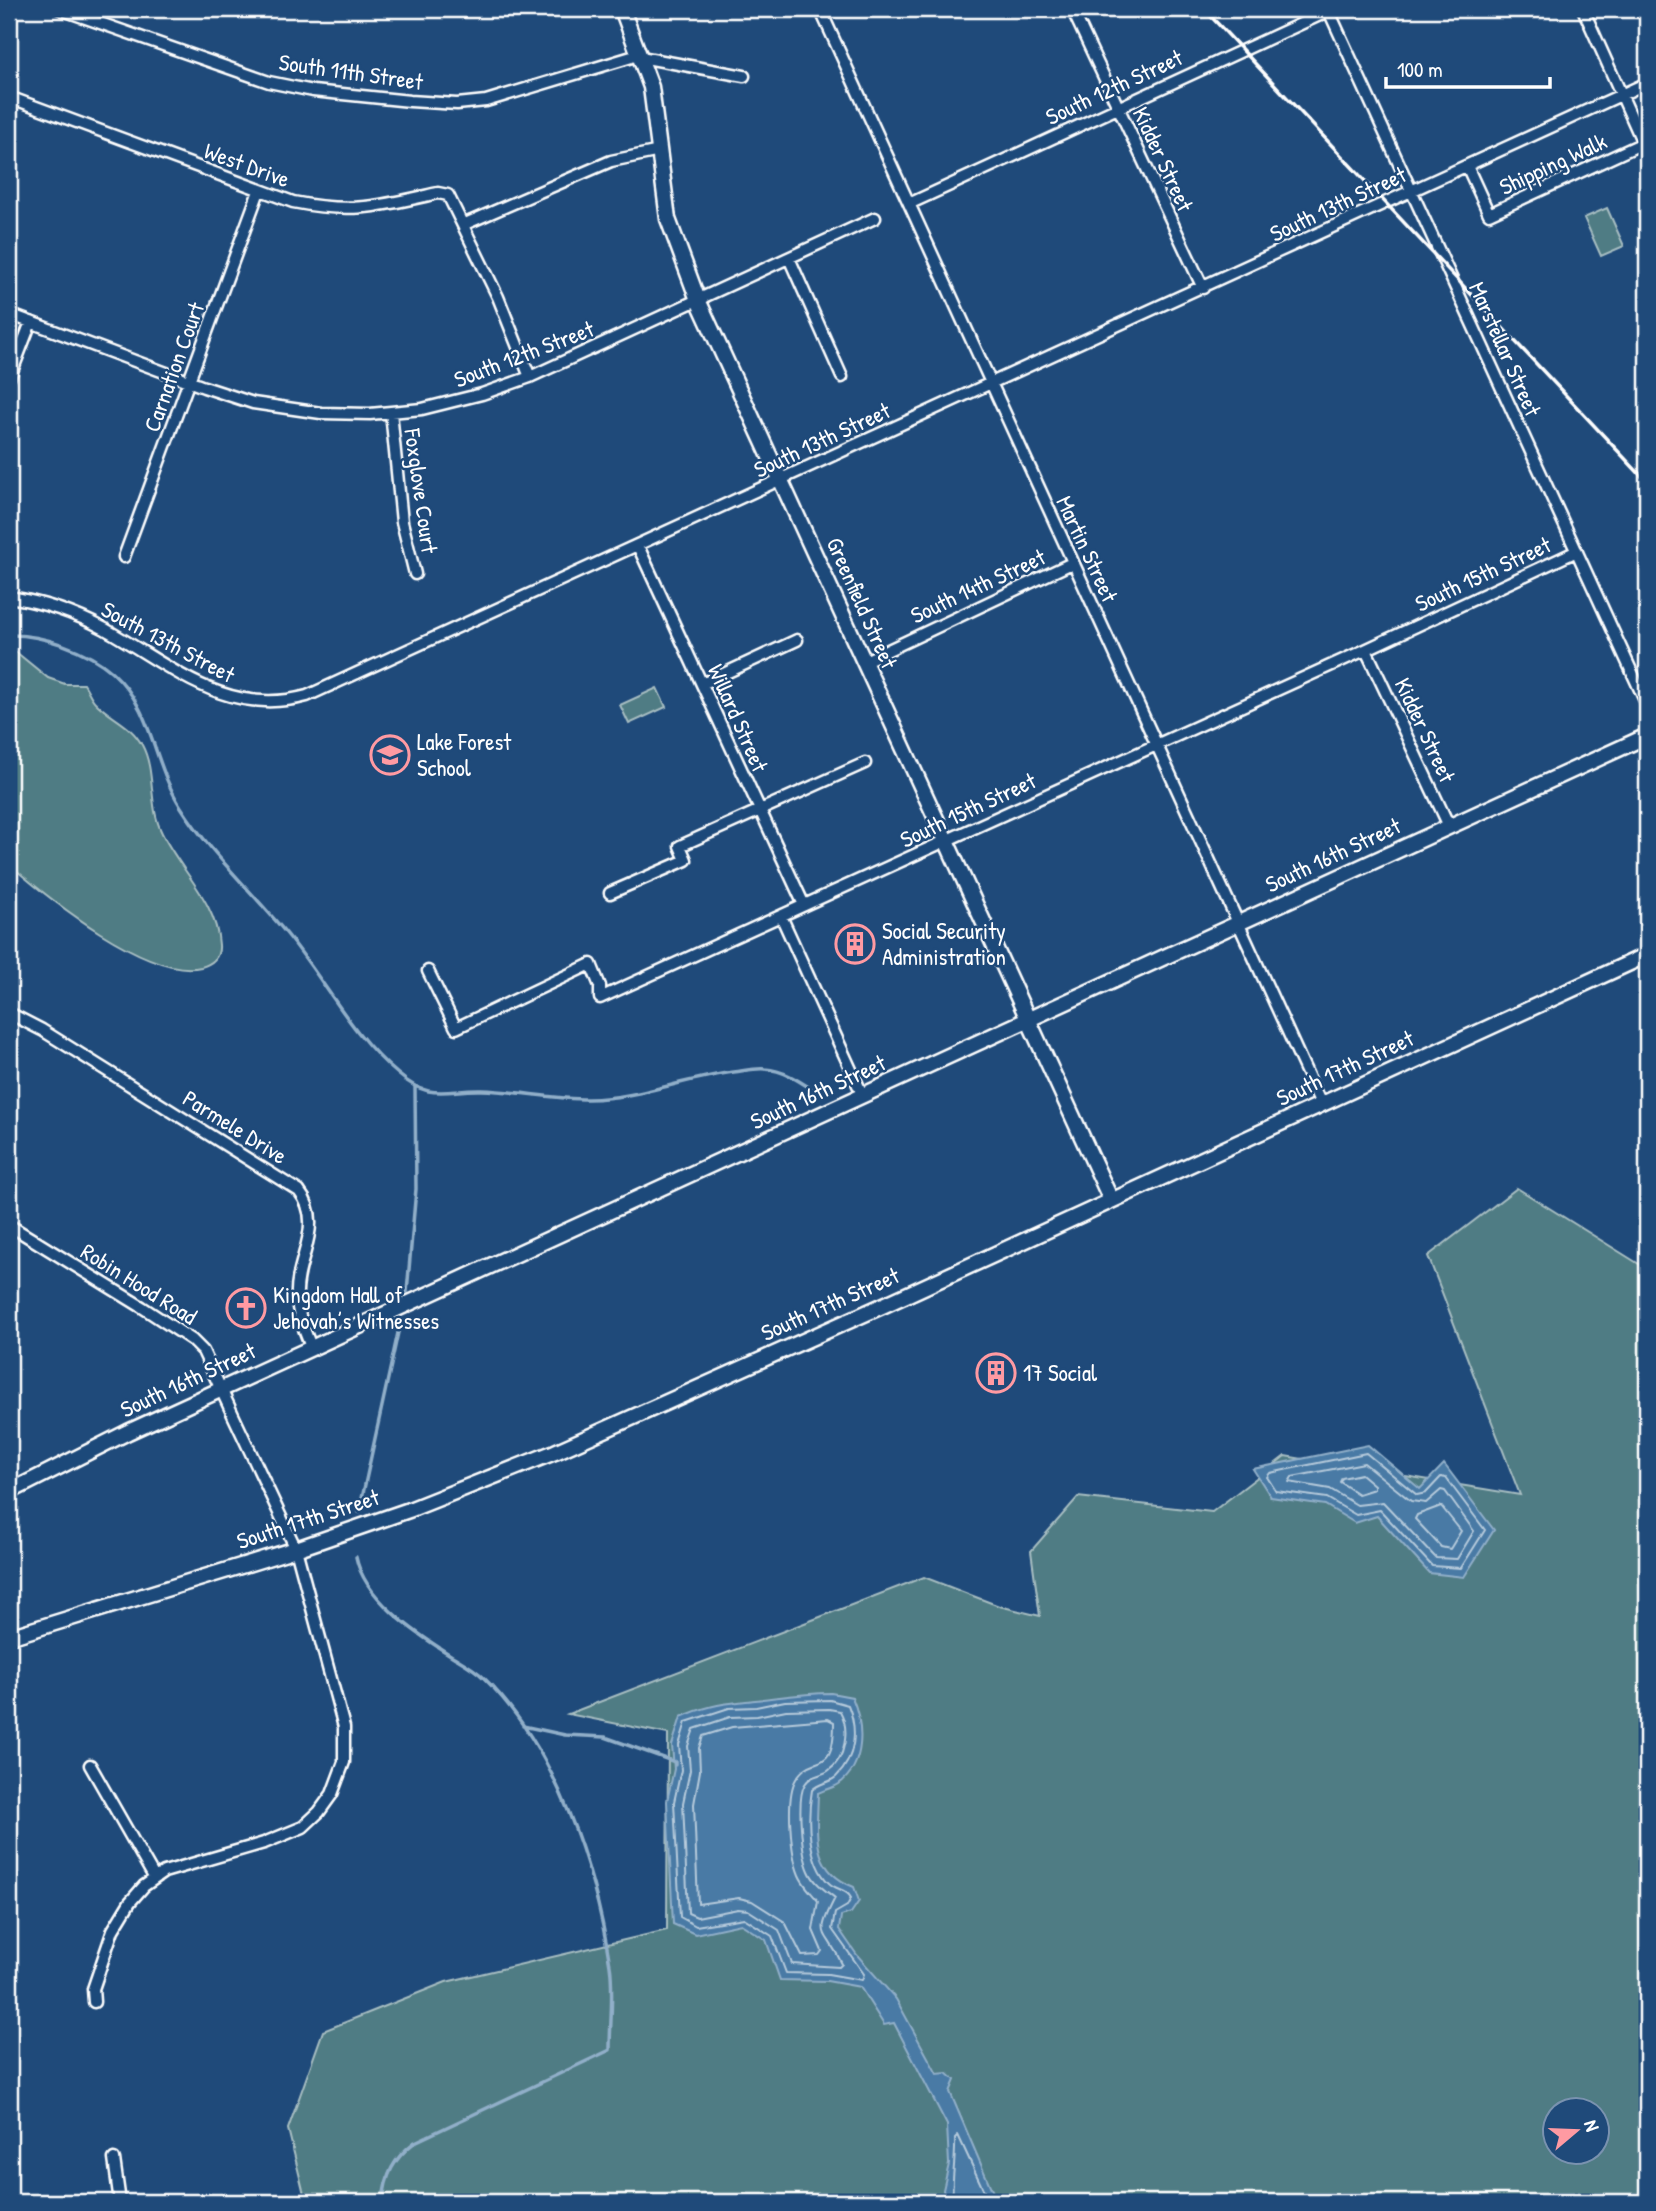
<svg xmlns="http://www.w3.org/2000/svg" width="1656" height="2211" viewBox="0 0 1656 2211" font-family="'Patrick Hand',sans-serif">
	<rect width="100%" height="100%" fill="#1f4a7a"/>
	<filter id="ink" filterUnits="userSpaceOnUse"><feTurbulence type="fractalNoise" baseFrequency=".0143" numOctaves="2"/><feDisplacementMap in="SourceGraphic" scale="14" xChannelSelector="R" yChannelSelector="G"/><feConvolveMatrix kernelMatrix="1 2 1 2 8 2 1 2 1" color-interpolation-filters="sRGB"/></filter>
	<g filter="url(#ink)">
		<path fill="#507c84" stroke="#a8bec2" stroke-width="2" fill-rule="evenodd" d="M1607,208L1624,246L1601,256L1584,218Z
			M16,652L48,678L65,684H84C88,690 91,698 95,702C111,719 131,724 142,745C156,771 148,805 162,833C179,869 217,902 219,945C220,958 212,964 201,967C148,979 48,898 9,864V656Z
			M657,688L666,707L629,724L620,705Z
			M1517,1188L1647,1269V2202H306L288,2129L323,2031L446,1982L667,1930L668,1734L568,1714L924,1577L999,1606L1040,1616L1031,1551L1078,1497L1212,1512L1285,1456L1520,1495L1428,1256ZM1554,2110H1596V2152H1554Z"/>
		<path fill="#487aa5" stroke="#91afc9" stroke-width="2" d="M1368,1445L1420,1489L1444,1464L1494,1530L1464,1577L1429,1573L1377,1516L1355,1523L1325,1505L1271,1497L1253,1469Z
			M831,1693L852,1697C864,1725 866,1764 839,1784C833,1788 824,1790 818,1793C817,1833 810,1870 854,1887L859,1901L851,1913L841,1916L839,1929L857,1955L896,1999L937,2074L947,2073L955,2080L950,2092L997,2202H947L943,2190L949,2164L947,2125L894,2023L884,2025L860,1987L827,1981L780,1980L766,1940L741,1924L695,1934L673,1924L667,1801L674,1769L672,1745L681,1717C710,1704 724,1704 755,1700C781,1697 805,1693 831,1693Z"/>
		<g fill="none" stroke-linecap="round" stroke-linejoin="round">
			<path stroke="#b6cadb" stroke-width="2" d="M1366,1453L1417,1495L1426,1493L1441,1477L1446,1478L1485,1530L1461,1568L1432,1566L1380,1510L1356,1515L1327,1498L1276,1491L1267,1477L1270,1473Z
				M1364,1463L1411,1501L1426,1503L1441,1490L1445,1491L1474,1531L1457,1559L1436,1558L1383,1502L1357,1505L1330,1489L1289,1482L1292,1477Z
				M1361,1474L1374,1485V1489L1358,1494L1340,1482L1342,1478Z
				M1441,1506L1461,1531L1450,1549L1441,1547L1415,1519L1417,1515Z
				M830,1700L848,1705C858,1729 856,1758 836,1777C829,1783 819,1783 812,1790C807,1818 807,1862 829,1883C836,1890 847,1889 851,1898L847,1906L835,1913L832,1929L864,1974L862,1980L828,1974L786,1973L772,1936L744,1918L696,1926L680,1917L674,1802L681,1770L679,1745L686,1722L729,1708L756,1707L785,1701Z
				M829,1709L840,1711C850,1729 846,1759 828,1771C821,1776 810,1775 805,1784C796,1798 802,1856 809,1871C814,1883 826,1891 835,1898C814,1939 825,1927 842,1964L839,1967L792,1964L779,1930L748,1910L738,1909L697,1917L688,1913L683,1803L690,1770L688,1746L694,1729L730,1717L757,1716L786,1710Z
				M828,1719L834,1722C834,1778 813,1751 796,1779C785,1797 791,1856 799,1875C803,1885 812,1893 818,1901L813,1930L822,1951L819,1955L802,1956L785,1922L752,1901L739,1898L698,1904L694,1804L700,1771L699,1748L703,1736L732,1727Z
				M953,2202C951,2181 956,2160 955,2138L958,2135L989,2202"/>
			<path stroke="#91afc9" stroke-width="3.5" d="M9,635C41,634 87,650 112,672C154,710 152,762 181,807C210,853 252,891 286,933C324,979 352,1036 398,1074C430,1102 446,1089 482,1090C517,1091 553,1099 588,1099C637,1099 685,1078 734,1072C744,1071 755,1068 765,1069C783,1070 798,1080 813,1090
				M407,1292L416,1189L415,1087
				M359,1512L399,1328
				M356,1557C364,1598 414,1632 449,1654C460,1661 474,1668 484,1678C556,1748 595,1868 610,1965C614,1992 610,2023 610,2050L415,2142C394,2158 385,2175 383,2202
				M523,1726L565,1735L605,1737L675,1762V1765"/>
			<g stroke="#fff" stroke-width="15">
				<path id="street" d="M60,9L269,82L313,91L410,101L457,104L486,101L635,56L744,76
					M820,9L1321,1104
					M1072,9L1203,288
					M1328,9L1647,705
					M1583,9L1647,152
					M9,97L293,202C353,214 380,206 438,193L448,195L498,297L530,377
					M1467,166L1489,214L1643,143
					M911,203L1333,9
					M465,224L611,161L660,151
					M789,258L842,377
					M9,314L204,387L253,403L321,413L370,414L422,409L482,394L530,377L875,218
					M9,379L31,322
					M391,412L402,522L415,574
					M638,546L804,905
					M124,557L259,191
					M9,597C42,602 75,613 105,629C171,666 226,718 307,696L1647,83
					M1366,650L1449,826
					M863,662L1072,563
					M702,684L797,640
					M610,893L686,860L680,846L865,763
					M781,916L863,1096
					M428,971L456,1028L591,964L600,986V998L1365,650L1577,551
					M9,1013L42,1030L299,1191C326,1225 295,1259 297,1296C297,1314 305,1332 312,1349
					M9,1225L142,1307L192,1340L203,1351L296,1549L344,1727V1762L332,1794L319,1812L303,1827L264,1843L164,1872L144,1886L130,1902L113,1930L93,1989L94,2002
					M90,1765L154,1877
					M114,2159L120,2202"/>
			</g>
			<g stroke="#fff" stroke-width="19">
				<path id="secondary" d="M622,9L651,87L668,219L698,300L1111,1200
					M9,1492L128,1432L1647,736
					M9,1637L296,1549L409,1510L555,1452L882,1306L1647,955"/>
			</g>
			<use href="#street" stroke="#1f4a7a" stroke-width="10"/>
			<use href="#secondary" stroke="#1f4a7a" stroke-width="14"/>
			<path stroke="#fff" stroke-width="3.5" d="M1204,9L1647,482"/>
		</g>
	</g>
	<defs>
		<g id="school-ring" transform="scale(2.0125)"><circle r="9.5" fill="#1f4a7a" stroke="#ff9aa2" stroke-width="1.5"/><path d="M0-5L7-2L0 1L-7-2ZM-4 1L0 2.5L4 1V4Q0 6-4 4Z" fill="#ff9aa2"/></g>
		<g id="building-ring" transform="scale(2.0125)"><circle r="9.5" fill="#1f4a7a" stroke="#ff9aa2" stroke-width="1.5"/><path d="M-4-6H4V6H1V3H-1V6H-4ZM-2.5-4.3h1.7v1.8h-1.7ZM.8-4.3h1.7v1.8H.8ZM-2.5-1h1.7V.8h-1.7ZM.8-1h1.7V.8H.8Z" fill="#ff9aa2"/></g>
		<g id="church-ring" transform="scale(2.0125)"><circle r="9.5" fill="#1f4a7a" stroke="#ff9aa2" stroke-width="1.5"/><path d="M-1.2-6h2.4v3.5h3.3v2.4h-3.3V6h-2.4V-.1h-3.3v-2.4h3.3Z" fill="#ff9aa2"/></g>
	</defs>
	<g fill-rule="evenodd">
		<use href="#school-ring" x="390" y="755"/>
		<use href="#building-ring" x="855" y="944"/>
		<use href="#church-ring" x="246" y="1308"/>
		<use href="#building-ring" x="996" y="1373"/>
	</g>
	<g text-anchor="middle" stroke-width="5" stroke-linejoin="round" paint-order="stroke">
		<g font-size="23" fill="#fff" stroke="#1f4a7a">
			<text transform="translate(351 72) rotate(8)" y="8">South 11th Street</text>
			<text transform="translate(1114 87) rotate(-25)" y="8">South 12th Street</text>
			<text transform="translate(1163 159) rotate(65)" y="8">Kidder Street</text>
			<text transform="translate(1553 164) rotate(-25)" y="8">Shipping Walk</text>
			<text transform="translate(247 165) rotate(20)" y="8">West Drive</text>
			<text transform="translate(1338 204) rotate(-25)" y="8">South 13th Street</text>
			<text transform="translate(1505 349) rotate(66)" y="8">Marstellar Street</text>
			<text transform="translate(524 354) rotate(-21)" y="8">South 12th Street</text>
			<text transform="translate(174 367) rotate(-70)" y="8">Carnation Court</text>
			<text transform="translate(822 440) rotate(-25)" y="8">South 13th Street</text>
			<text transform="translate(421 491) rotate(82)" y="8">Foxglove Court</text>
			<text transform="translate(1087 549) rotate(65)" y="8">Martin Street</text>
			<text transform="translate(1483 574) rotate(-25)" y="8">South 15th Street</text>
			<text transform="translate(978 586) rotate(-25)" y="8">South 14th Street</text>
			<text transform="translate(862 603) rotate(66)" y="8">Greenfield Street</text>
			<text transform="translate(168 642) rotate(28)" y="8">South 13th Street</text>
			<text transform="translate(738 718) rotate(66)" y="8">Willard Street</text>
			<text transform="translate(1425 730) rotate(65)" y="8">Kidder Street</text>
			<text transform="translate(968 810) rotate(-25)" y="8">South 15th Street</text>
			<text transform="translate(1333 855) rotate(-25)" y="8">South 16th Street</text>
			<text transform="translate(1345 1068) rotate(-25)" y="8">South 17th Street</text>
			<text transform="translate(818 1092) rotate(-25)" y="8">South 16th Street</text>
			<text transform="translate(235 1127) rotate(32)" y="8">Parmele Drive</text>
			<text transform="translate(139 1284) rotate(32)" y="8">Robin Hood Road</text>
			<text transform="translate(830 1304) rotate(-24)" y="8">South 17th Street</text>
			<text transform="translate(188 1380) rotate(-25)" y="8">South 16th Street</text>
			<text transform="translate(308 1519) rotate(-18)" y="8">South 17th Street</text>
		</g>
		<g font-size="23" fill="#fff" stroke="#1f4a7a" text-anchor="start">
			<text x="417" y="750">Lake Forest<tspan x="417" dy="26">School</tspan></text>
			<text x="882" y="939">Social Security<tspan x="882" dy="26">Administration</tspan></text>
			<text x="273" y="1303">Kingdom Hall of<tspan x="273" dy="26">Jehovah’s Witnesses</tspan></text>
			<text x="1023" y="1381">17 Social</text>
		</g>
	</g>
	<rect width="1656" height="2211" fill="none" stroke="#1f4a7a" stroke-width="35"/>
	<rect x="18" y="18" width="1621" height="2176" fill="none" stroke="#fff" stroke-width="2.5" filter="url(#ink)"/>
	<g transform="translate(1576 2131) rotate(71)"><circle r="33" fill="#1f4a7a" stroke="#7992af" stroke-width="2"/>
	<path d="M0-5L12 26L0 18L-12 26Z" fill="#ff9aa2"/>
	<text y="-10" font-size="19" font-weight="bold" text-anchor="middle" fill="#ffffff">N</text>
	</g>
	<path d="M1386 77v10h164v-10" fill="none" stroke="#ffffff" stroke-width="3.5"/>
	<text x="1397" y="77" font-size="21" fill="#ffffff" stroke="#1f4a7a" stroke-width="5" paint-order="stroke">100 m</text>
</svg>
